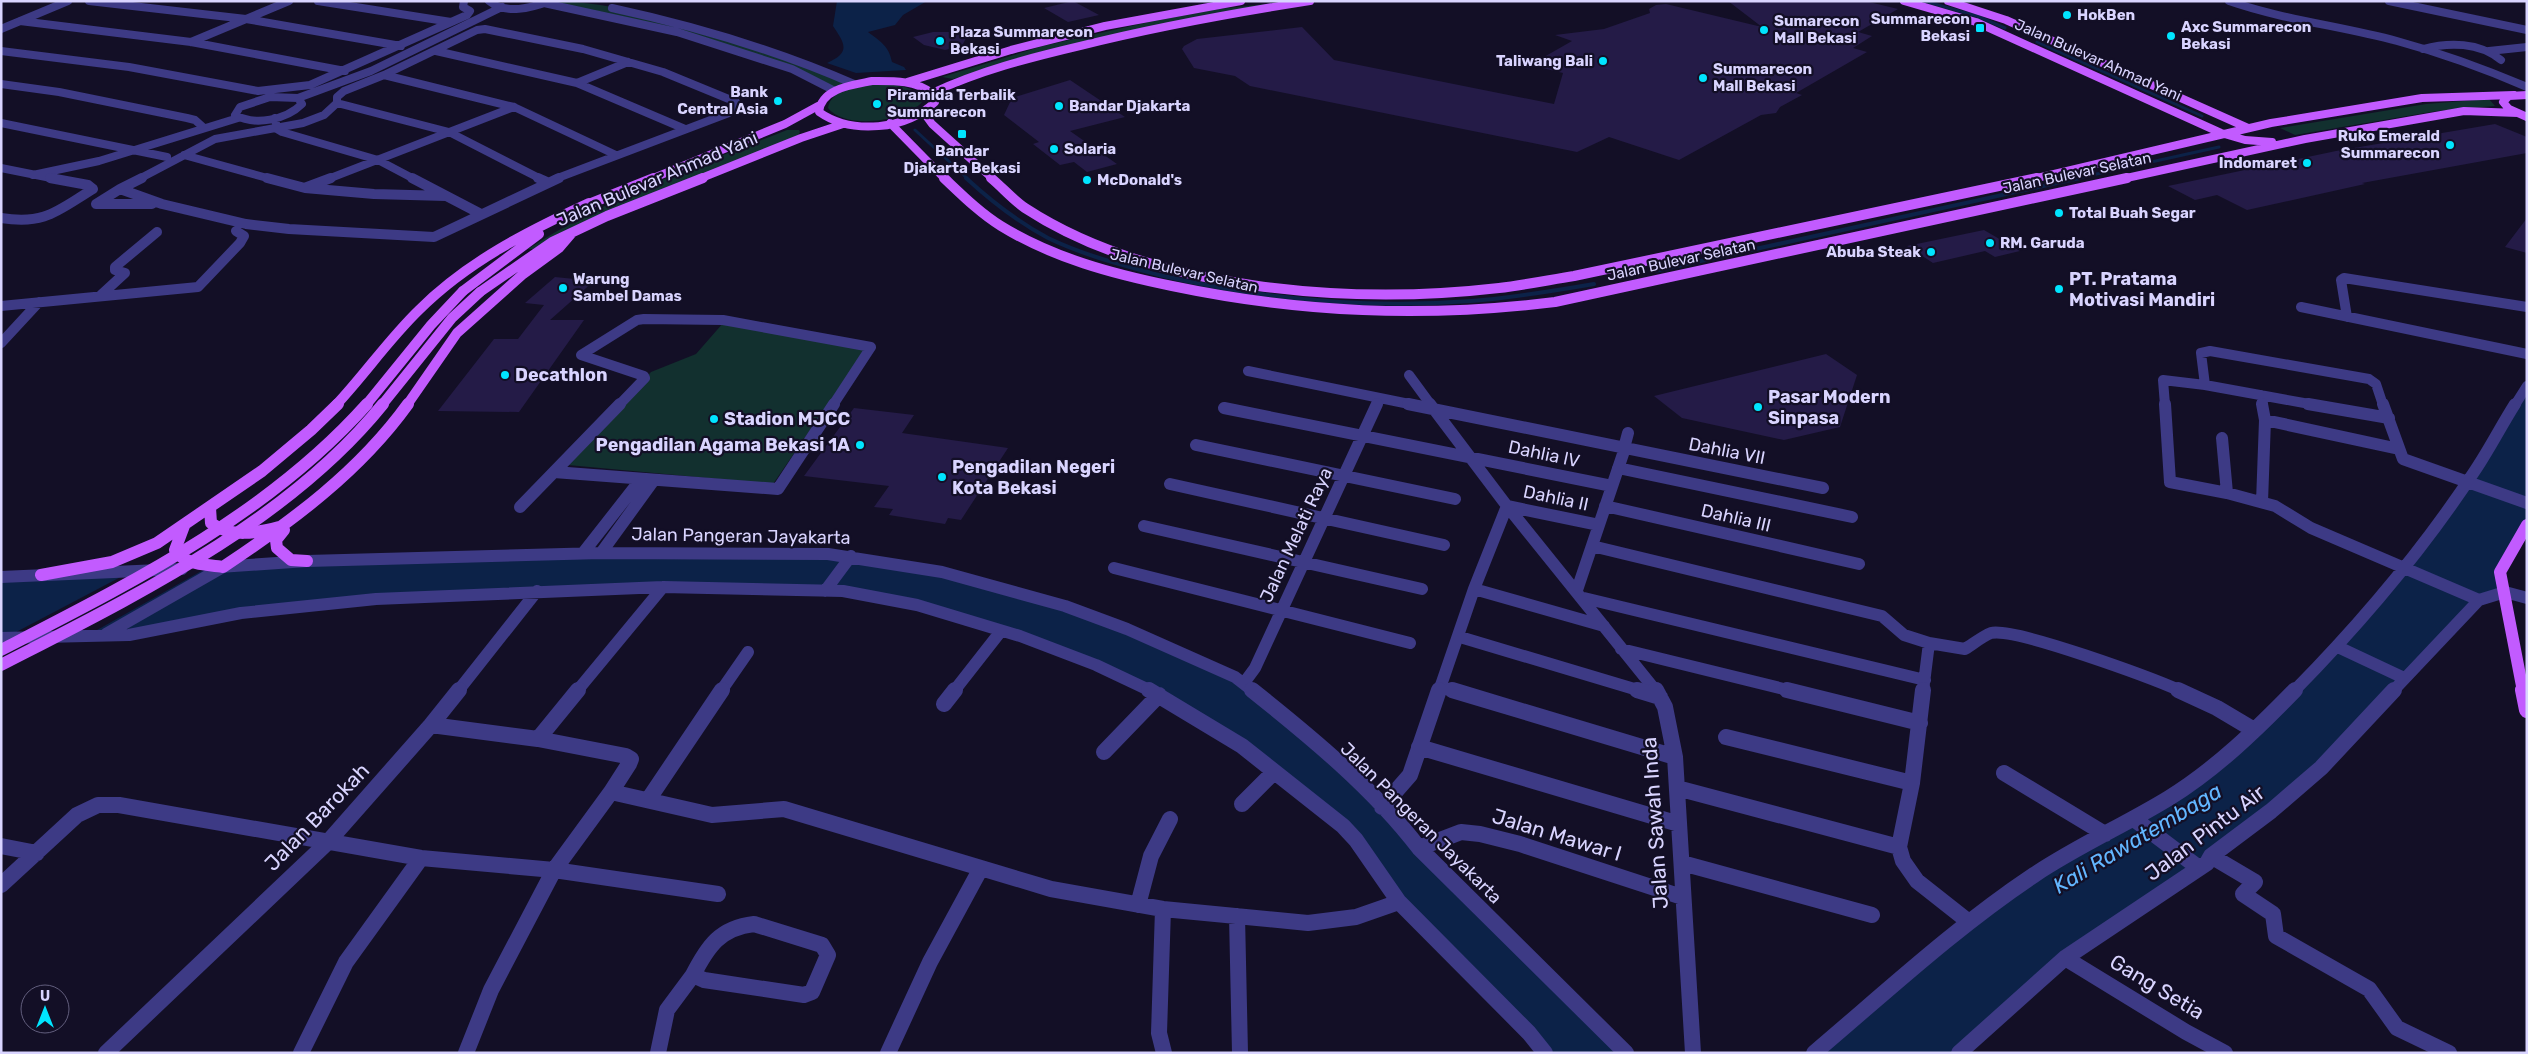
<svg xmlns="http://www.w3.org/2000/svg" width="2528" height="1054" viewBox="0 0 2528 1054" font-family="Rubik,sans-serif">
	<rect width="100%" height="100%" fill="#130f26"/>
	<path fill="#12302f" d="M549,1C649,1 760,52 854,84L835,91L810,77L711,42Z
		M1293,1L1046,50L953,79L942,77L1043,46L1149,22L1219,9Z
		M878,84C894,85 910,85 922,96V102C905,122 845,130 828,108C831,88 862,86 878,84Z
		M2489,99L2495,106L2437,111L2295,135L2280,128L2426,104Z
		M787,130H799L800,132L798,135L533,249H528C609,197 699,165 787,130Z
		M724,322L867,347L773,484L568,465L651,372L696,354Z"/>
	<path fill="#0c2248" d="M837,1H927L903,15L895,25L868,32C880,41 889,46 892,62L904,67L906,70L856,73L827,63C851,52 845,44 833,26Z
		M2527,386V525L2500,572L2505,592L2487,597L2321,769L2065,958L1959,1053H1814L1969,922L2134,819L2254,730L2388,589Z
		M828,554L1024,593L1235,677L1281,712L1626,1053H1545L1399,902L1356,840L1274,772L1096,665L874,597L735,588L377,599L129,635L1,638V577L254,565Z"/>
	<path fill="#130f26" d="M212,565L83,638L1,640L132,571Z"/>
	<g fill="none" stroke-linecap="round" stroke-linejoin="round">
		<path stroke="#0c2248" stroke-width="3" d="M1924,1L1977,16L2005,28
			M2037,42L2202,116
			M915,130L968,179
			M2074,179L2219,147"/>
		<path stroke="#0c2248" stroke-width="4" d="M966,178C991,201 1018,222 1048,238C1083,255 1122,265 1159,275C1261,299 1366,309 1471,301C1512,298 1553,291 1594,284
			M1655,271L2080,178"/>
	</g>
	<path fill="#241b47" d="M1073,1L1099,15L1068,22L1044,8Z
		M1728,1H1865L1898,9L1858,32L1872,36L1853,48L1867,52L1796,93L1802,95L1780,107L1776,113L1761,115L1679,160L1609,137L1577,152L1250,86L1235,76L1194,68L1182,49L1184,46L1197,39L1302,27L1334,60L1554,104L1563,73L1530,65L1572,41L1555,35L1604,29L1650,13L1649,9L1656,5L1666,4L1762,27Z
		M933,32H953L966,38L962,46L945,50L924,45L913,37Z
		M1070,80L1125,117L1070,131L1117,164L1087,172L1074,162L1060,165L1033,144L1039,142L1004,115L1012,98Z
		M2495,124L2527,137V153L2362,183L2365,184L2247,210L2217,195L2195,200L2168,186L2336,151Z
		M2527,218V253L2505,247Z
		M1984,230L2020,251L1995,257L1985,251L1933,263L1907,246Z
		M555,277L594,281L550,320H584L519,412L438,411L494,339H518L544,305L525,303Z
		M1826,354L1857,375L1840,427L1784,440L1682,418L1654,396Z
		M854,408L914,415L902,433L1008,448L961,520L948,518L945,524L889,515L893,509L874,507L889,486L804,476Z"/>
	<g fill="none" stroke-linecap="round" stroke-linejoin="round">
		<path stroke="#3d3a85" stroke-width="8" d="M89,1L246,19L401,46
			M318,1L451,22
			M489,1C506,15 531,8 550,1
			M2229,1C2284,20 2341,26 2397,41C2441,53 2485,69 2527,87
			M2389,1L2527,30
			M544,3L677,32L792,69L835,91
			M612,8C695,26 776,50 854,84
			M20,21L191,42L345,71
			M1,29L68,1
			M191,42L289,1
			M2423,49C2449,42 2479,42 2501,60
			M1,51L129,67L258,91L310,85L467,15L470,11L463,7L464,1
			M436,51L577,83L685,129
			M2489,51L2527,47
			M384,75L514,107L616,155
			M577,83L628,62
			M1,84L59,92L187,118L195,120L204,128
			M270,97L298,98L302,104C286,120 255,126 235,115L240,107Z
			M298,98L371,71L502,7
			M337,103L449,132L541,179
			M275,118L277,129L282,132L378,160L414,179
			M1,123L167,157
			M184,155L271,179
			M1,168L56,179
			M33,175L99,161L238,118
			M139,179L215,139L303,123L324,115L337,103V97L344,91L384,75L477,30L485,29L583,49L663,72L736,102L737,105L729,113L555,179
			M328,179L514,107"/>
		<path stroke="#3d3a85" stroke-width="10" d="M142,178L120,189L162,204L246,224L289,229L434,237L559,178
			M267,178L305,188L374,194L446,196
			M412,178L479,213
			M538,178L547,182
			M307,187L331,178
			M120,189L96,204H152
			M1,218C45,225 57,211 93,189L88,185L50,178
			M101,295L125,273L115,270V267L157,232
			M1,306L198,287L240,243L244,236L236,231
			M2301,307L2527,354
			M2347,317L2341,280L2344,278L2527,307
			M1,343L39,302
			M1248,371L1414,405
			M1409,375L1431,405
			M2205,385L2201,353L2210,351L2369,379L2376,384L2383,405
			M2261,395L2263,405
			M619,405L645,378L644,376L581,355L637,320L644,319L723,320L871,347L833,405
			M1377,405L1379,400
			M2165,405L2163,380L2205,385L2315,405
			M2515,405L2527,386"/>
		<path stroke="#3d3a85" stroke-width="12" d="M1408,404L1823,488
			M1430,404L1507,506L1656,691
			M2165,404L2170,482L2227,493L2275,506L2311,528L2479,600
			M2308,404L2389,418
			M2383,404L2403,459L2527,503
			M1224,408L1612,486
			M2265,420L2399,449
			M2222,438L2227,493
			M1196,445L1455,499
			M1624,448L1628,433
			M1618,468L1852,517
			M554,472L778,489L834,404
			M554,472L620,404
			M1170,484L1444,545
			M2262,502L2265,420L2262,404
			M1605,506L1859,564
			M520,507L554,472
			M1144,526L1422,589
			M1592,546L1882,616L1904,635L1929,643L1965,649C1973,644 1983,636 1991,633C2015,627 2154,679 2181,691
			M583,553L641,479
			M601,553L654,480
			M219,567L307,561L601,553L828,554L942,572L1065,606L1127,629L1235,677L1253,691
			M1114,568L1410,643
			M1,577L182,569
			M1474,589L1604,626
			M1577,590L1625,448
			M825,591L851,556
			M1584,598L1925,680
			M106,634L223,567
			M1460,637L1641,691
			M1,638L129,635L241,613L376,599L663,587L843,591L917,605L1020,636L1096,665L1151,691
			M2338,647L2404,678
			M1621,649L1792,691
			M1244,683L1255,668L1377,404
			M1442,687L1456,691
			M458,691L537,591
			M577,691L663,587
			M721,691L748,652
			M954,691L1001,631
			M1439,691L1474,589L1507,506L1599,525
			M1923,691L1929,643
			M2294,691C2360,624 2422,551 2474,472C2489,450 2501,426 2515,404
			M2393,691L2479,600L2505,592L2527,598"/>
		<path stroke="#3d3a85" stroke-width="16" d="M1149,690L1242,746L1343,826L1356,840L1399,902L1529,1033L1545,1053
			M1252,690C1311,737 1373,788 1419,848L1626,1053
			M1452,690L1675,757
			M1637,690L1660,697
			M1656,690L1665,707L1675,757L1693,1053
			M1787,690L1920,723
			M1923,690L1912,783L1899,847L1903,861L1917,881L1969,922
			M2178,690L2217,708L2254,730
			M944,704L955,690
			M431,725L538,739L626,756L631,759L629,764L611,792
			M1726,737L1912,783
			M538,739L578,690
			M1419,747L1679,824
			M1104,752L1159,695
			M2004,773L2105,834
			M1677,788L1899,847
			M648,800L722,690
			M1242,804L1274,772
			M1382,807L1410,775L1439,690
			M2134,819L2199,868
			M1,846L37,853
			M1419,848L1461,832L1480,834L1520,844L1682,897
			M2211,856L2255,882L2243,894L2273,914L2276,936L2369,989L2397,1028L2449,1053
			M1682,863L1872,915
			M1,885L77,815L98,805H119L421,858L554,870L611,792L712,815L784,809L1051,889L1163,909L1308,923L1356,917L1399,902
			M1138,905L1151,856L1170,819
			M1163,909L1159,1033L1164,1053
			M1237,916L1240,1053
			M754,924L822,945L828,955L812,992L804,995L704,980L693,975C708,946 720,928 754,924Z
			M2065,958L2186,1032L2225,1053
			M106,1053L327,843L431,725L459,690
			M301,1053L346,962L421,858
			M466,1053L491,990L554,870L718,894
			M658,1053L667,1010L693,975
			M888,1053L930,962L981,868
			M1814,1053C1886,992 1956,927 2034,875C2077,846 2125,825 2169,798C2216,769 2257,729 2295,690
			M1959,1053L2065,958L2207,863L2211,856L2271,811L2321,768L2394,690"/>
		<path stroke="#c25bff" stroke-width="8" d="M1904,1L1976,22L2221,133L2245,140L2272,142
			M1948,1L2006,20L2248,128
			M872,81C893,81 914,80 932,93L935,102C906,130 852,135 819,112C821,88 853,85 872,81Z
			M907,82L1011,50L1105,26L1241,1
			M932,93C979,71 1029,58 1080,46C1156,27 1233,13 1310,1
			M2527,95L2509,96L2503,102L2509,109L2527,117
			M924,113L932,124L993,179
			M890,123L945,179
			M651,179L785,124L818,106
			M699,179L801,138L843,124
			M2032,179L2271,123L2422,98L2514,95
			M2122,179L2305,139L2464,111L2518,113"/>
		<path stroke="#c25bff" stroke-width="10" d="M944,178C962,195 980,213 1001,226C1053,258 1113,274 1172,286C1301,313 1424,318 1555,302L2127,178
			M991,178C1002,187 1013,200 1025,208C1152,291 1352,305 1499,288C1524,285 1549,280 1574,276L2037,178
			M584,206L654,178
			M463,291L539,234
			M480,292L552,242L607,216L703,178
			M336,405C365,374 389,339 419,310C467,262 528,231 589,203
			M407,405L457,333L522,275L559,248L571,234"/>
		<path stroke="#c25bff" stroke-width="12" d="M210,508L211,523C231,538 256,533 279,527
			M184,526L175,550C186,566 205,564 223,567C292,521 359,472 408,404
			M284,530L276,540L277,548L291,560L307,561
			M41,575L112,562L157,543L262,471L311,430L338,404
			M2523,691L2500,572L2527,525"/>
		<path stroke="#c25bff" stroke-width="16" d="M2523,690L2527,710"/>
		<path stroke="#c25bff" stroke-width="10" d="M366,405L431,325L463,291
			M382,405L452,318L480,292"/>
		<path stroke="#c25bff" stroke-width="12" d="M1,650C131,583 268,515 367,404
			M1,665C133,597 288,522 383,404"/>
	</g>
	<g fill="#00e5ff" stroke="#130f26" stroke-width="2">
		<circle cx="2067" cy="15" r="5"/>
		<rect x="1975" y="23" width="10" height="10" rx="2.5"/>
		<circle cx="1764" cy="30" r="5"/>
		<circle cx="2171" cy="36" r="5"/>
		<circle cx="940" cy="41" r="5"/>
		<circle cx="1603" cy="61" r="5"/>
		<circle cx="1703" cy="78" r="5"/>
		<circle cx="778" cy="101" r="5"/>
		<circle cx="877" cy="104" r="5"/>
		<circle cx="1059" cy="106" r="5"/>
		<rect x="957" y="129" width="10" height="10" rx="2.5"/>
		<circle cx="2450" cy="145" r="5"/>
		<circle cx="1054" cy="149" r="5"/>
		<circle cx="2307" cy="163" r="5"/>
		<circle cx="1087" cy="180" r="5"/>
		<circle cx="2059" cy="213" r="5"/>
		<circle cx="1990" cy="243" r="5"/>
		<circle cx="1931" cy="252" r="5"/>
		<circle cx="563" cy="288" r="5"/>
		<circle cx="2059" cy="289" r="5"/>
		<circle cx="505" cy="375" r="5"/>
		<circle cx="1758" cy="407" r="5"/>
		<circle cx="714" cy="419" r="5"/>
		<circle cx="860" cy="445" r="5"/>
		<circle cx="942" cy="477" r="5"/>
	</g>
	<g text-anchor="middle" stroke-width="4.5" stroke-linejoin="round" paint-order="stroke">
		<g font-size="15" font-weight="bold" fill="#d9d4ff" stroke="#130f26" text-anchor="start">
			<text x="2077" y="20">HokBen</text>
			<text x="1970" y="24" text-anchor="end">Summarecon<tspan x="1970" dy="17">Bekasi</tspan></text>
			<text x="1774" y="26">Sumarecon<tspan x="1774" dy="17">Mall Bekasi</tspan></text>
			<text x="2181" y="32">Axc Summarecon<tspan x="2181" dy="17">Bekasi</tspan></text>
			<text x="950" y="37">Plaza Summarecon<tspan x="950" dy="17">Bekasi</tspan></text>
			<text x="1593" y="66" text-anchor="end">Taliwang Bali</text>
			<text x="1713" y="74">Summarecon<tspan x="1713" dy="17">Mall Bekasi</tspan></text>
			<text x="768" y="97" text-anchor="end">Bank<tspan x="768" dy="17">Central Asia</tspan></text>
			<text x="887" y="100">Piramida Terbalik<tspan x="887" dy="17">Summarecon</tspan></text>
			<text x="1069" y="111">Bandar Djakarta</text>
			<text x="2440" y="141" text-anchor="end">Ruko Emerald<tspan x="2440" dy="17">Summarecon</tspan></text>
			<text x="1064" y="154">Solaria</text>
			<text x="962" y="156" text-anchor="middle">Bandar<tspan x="962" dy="17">Djakarta Bekasi</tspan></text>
			<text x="2297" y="168" text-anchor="end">Indomaret</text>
			<text x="1097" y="185">McDonald's</text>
			<text x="2069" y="218">Total Buah Segar</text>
			<text x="2000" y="248">RM. Garuda</text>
			<text x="1921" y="257" text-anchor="end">Abuba Steak</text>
			<text x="573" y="284">Warung<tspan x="573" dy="17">Sambel Damas</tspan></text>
		</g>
		<g font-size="15" fill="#d9d4ff" stroke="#130f26">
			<text transform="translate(2098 60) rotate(24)" y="5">Jalan Bulevar Ahmad Yani</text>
			<text transform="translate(2077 173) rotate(-12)" y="5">Jalan Bulevar Selatan</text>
			<text transform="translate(1681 260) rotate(-12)" y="5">Jalan Bulevar Selatan</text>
			<text transform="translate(1184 271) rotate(13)" y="5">Jalan Bulevar Selatan</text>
		</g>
		<g font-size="18" fill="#d9d4ff" stroke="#130f26">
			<text transform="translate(657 179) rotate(-23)" y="6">Jalan Bulevar Ahmad Yani</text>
			<text transform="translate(1727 451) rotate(11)" y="6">Dahlia VII</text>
			<text transform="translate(1544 454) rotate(12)" y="6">Dahlia lV</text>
			<text transform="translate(1556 498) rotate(12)" y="6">Dahlia II</text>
			<text transform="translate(1736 518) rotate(13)" y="6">Dahlia III</text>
			<text transform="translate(1296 535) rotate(-65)" y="6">Jalan Melati Raya</text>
			<text transform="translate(741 536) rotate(1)" y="6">Jalan Pangeran Jayakarta</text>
			<text transform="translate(1421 823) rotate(45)" y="6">Jalan Pangeran Jayakarta</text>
		</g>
		<g font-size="18" font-weight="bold" fill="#d9d4ff" stroke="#130f26" text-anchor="start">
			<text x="2069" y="285">PT. Pratama<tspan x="2069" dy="21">Motivasi Mandiri</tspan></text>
			<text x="515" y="381">Decathlon</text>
			<text x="1768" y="403">Pasar Modern<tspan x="1768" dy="21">Sinpasa</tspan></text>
			<text x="724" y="425">Stadion MJCC</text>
			<text x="850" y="451" text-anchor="end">Pengadilan Agama Bekasi 1A</text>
			<text x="952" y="473">Pengadilan Negeri<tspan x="952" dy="21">Kota Bekasi</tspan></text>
		</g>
		<g font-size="21" fill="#d9d4ff" stroke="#130f26">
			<text transform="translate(317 817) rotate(-46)" y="7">Jalan Barokah</text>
			<text transform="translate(1655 823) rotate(-94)" y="7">Jalan Sawah Inda</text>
			<text transform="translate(2205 833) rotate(-37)" y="7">Jalan Pintu Air</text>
			<text transform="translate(1557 835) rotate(17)" y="7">Jalan Mawar I</text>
			<text transform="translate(2157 987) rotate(31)" y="7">Gang Setia</text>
		</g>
		<g font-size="22" font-style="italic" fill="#62b6ff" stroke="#130f26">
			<text transform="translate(2137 838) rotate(-31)" y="8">Kali Rawatembaga</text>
		</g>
	</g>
	<rect width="2528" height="1054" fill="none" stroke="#d9d4ff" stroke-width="5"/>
	<g transform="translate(45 1009)"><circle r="24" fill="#130f26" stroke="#625e7d"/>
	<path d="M0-4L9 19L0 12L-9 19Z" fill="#00e5ff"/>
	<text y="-8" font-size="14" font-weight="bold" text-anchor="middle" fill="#d9d4ff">U</text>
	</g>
</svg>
